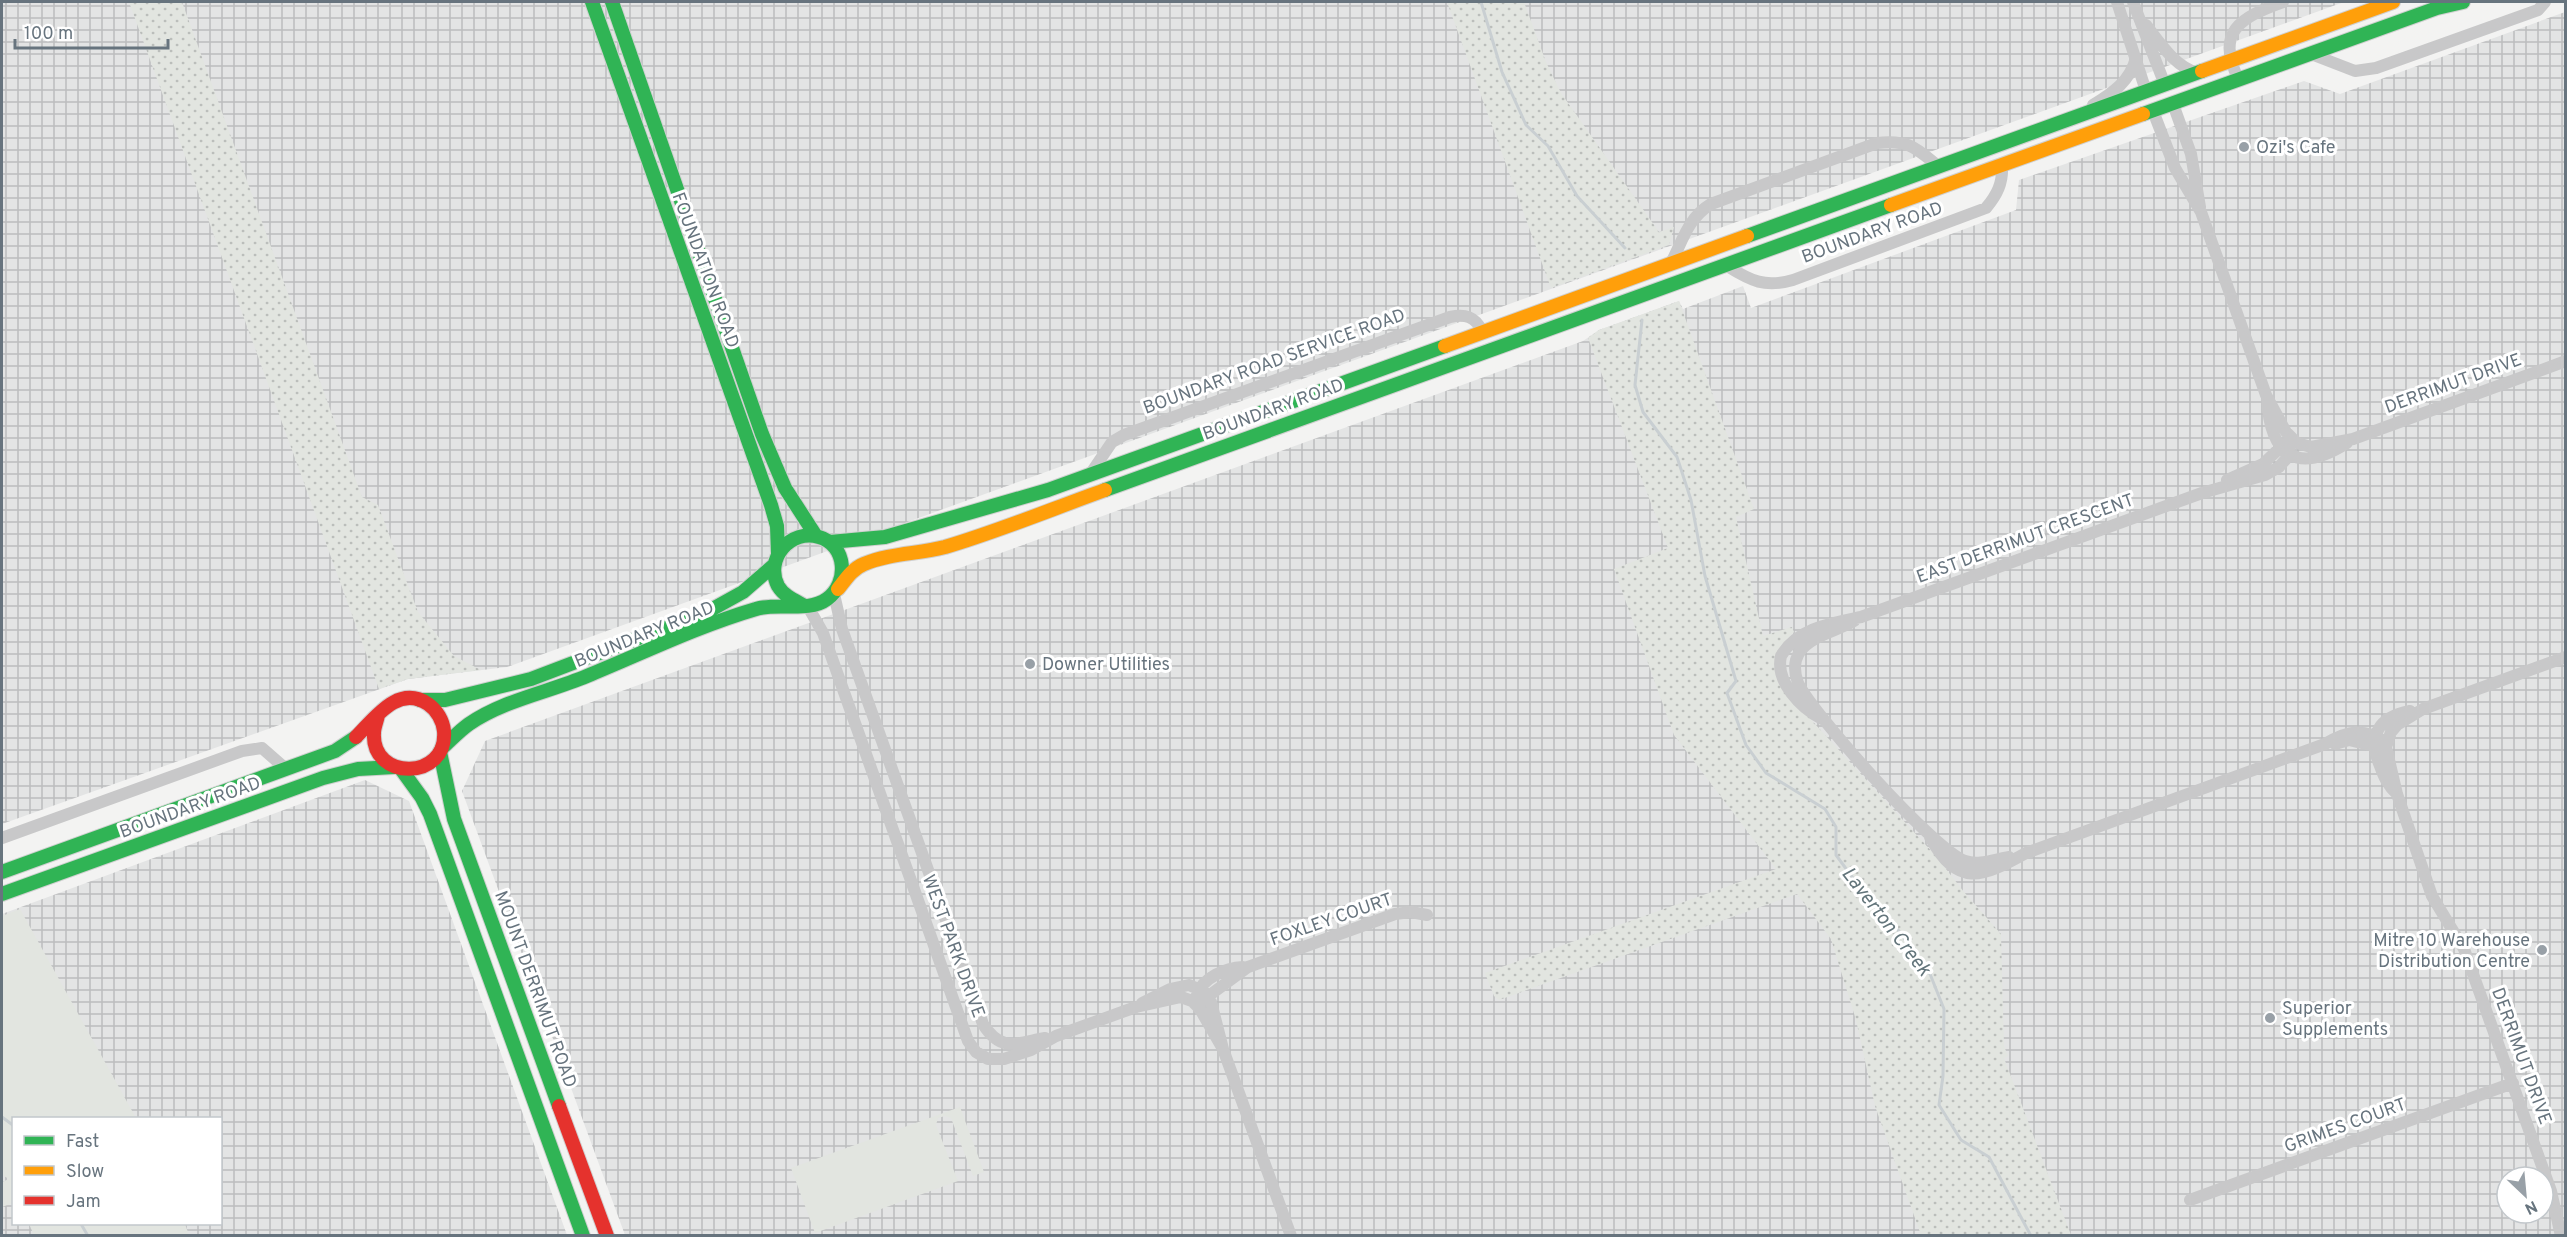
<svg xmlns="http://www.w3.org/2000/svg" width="2567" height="1237" viewBox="0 0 2567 1237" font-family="Overpass,sans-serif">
	<defs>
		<pattern id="industrial-grid" width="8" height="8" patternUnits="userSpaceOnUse" patternTransform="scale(1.5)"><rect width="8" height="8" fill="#e3e4e4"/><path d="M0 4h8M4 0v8" fill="none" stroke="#bcbdbe"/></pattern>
		<pattern id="park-dots" width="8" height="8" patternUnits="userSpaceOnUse" patternTransform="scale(1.5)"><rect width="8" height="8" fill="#e2e5e0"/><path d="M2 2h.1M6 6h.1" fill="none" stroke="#bbbebb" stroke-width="1.8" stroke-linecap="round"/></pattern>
	</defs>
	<rect width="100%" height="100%" fill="#f3f3f2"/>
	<path fill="url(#industrial-grid)" fill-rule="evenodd" d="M2,2H2344L507,667L408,679L2,824Z
		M2565,12V1235H625L462,791L485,741L1583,341L1599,330L1679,301L1683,309L1743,286L1751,308L2016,210L2019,180L2304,81L2340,94ZM2507,1177H2543V1213H2507Z
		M365,780L409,801L567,1235L2,1236V914ZM14,1118H220V1224H14Z"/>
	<path fill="#e2e5e0" d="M20,909L136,1118H14L13,1203L2,1207V1182L9,1179L2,1175V916Z
		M960,1107L984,1172L973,1176L951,1118L945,1116L938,1118L936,1125L958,1181L815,1233L791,1168Z
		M29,1224H185L189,1235H34Z"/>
	<path fill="url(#park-dots)" d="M129,2H182L362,497L378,505L418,612L454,656L481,670L408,679L379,689Z
		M1447,2H1524L1546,62L1561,93L1659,232L1674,227L1669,245L1551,288Z
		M1679,301L1754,509L1736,517L1763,636L1792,627L1794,632L1785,641L1783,689L1935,855L1964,892L2001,934L2004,1046L2008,1056L2004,1058L2071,1235H1921L1875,1106L1856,1020L1831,939L1797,894L1499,1000L1494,996L1485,973L1776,869L1674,735L1614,569L1668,548L1588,338L1599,330Z"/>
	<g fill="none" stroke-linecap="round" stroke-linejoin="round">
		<path stroke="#c9cfd2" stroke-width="3" d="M1481,2L1502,72L1526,125L1548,146L1577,196L1625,248
			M1642,320L1635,385L1643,412L1677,457L1691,500L1705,576L1736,681L1727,693L1746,745L1766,773L1825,809L1836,827V855L1869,900L1898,930L1930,974L1944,1009L1943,1076L1939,1105L1961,1140L1989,1157L2031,1236
			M2,1117L14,1126
			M81,1224L88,1236"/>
		<g stroke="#d0d0d0" stroke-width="16">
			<path id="fast" d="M592,2L771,505L777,526L778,553
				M612,2L762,434L785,488L816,536
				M2143,114L2437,8L2463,2
				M1747,236L2202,71
				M1105,490L1891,205
				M830,542L885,537L1048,490L1445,346
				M420,700H445L531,679L707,612L743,592L774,565
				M442,748C451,740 459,731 469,724C504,700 549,692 587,676C643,653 698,626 756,609C778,602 808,613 827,599C849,583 847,545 819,537C791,528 764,559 778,586C784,596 794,600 803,605
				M440,752L454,819L559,1106
				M401,769L422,798L430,814L583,1236
				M2,872L335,751L356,737
				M2,894L323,778L358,769L394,767"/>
		</g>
		<g stroke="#d0d0d0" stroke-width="16">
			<path id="slow" d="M2202,71L2393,2
				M1891,205L2143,114
				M1445,346L1747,236
				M838,589C846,579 852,569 864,564C890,553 918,554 945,547C999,531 1052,509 1105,490"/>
		</g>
		<g stroke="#d0d0d0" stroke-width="16">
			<path id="jam" d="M356,737C375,718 398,684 428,704C437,710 443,721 444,731C448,781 371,781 374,733C374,727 377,721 378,715
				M559,1106L607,1236"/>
		</g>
		<path stroke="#c8c8c9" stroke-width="12" d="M2117,2L2146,91
			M2133,2L2165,85
			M2146,25C2160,43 2175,67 2198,73
			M2311,54L2355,71L2376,68L2538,10L2545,2
			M2239,80C2214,32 2241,17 2283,2
			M2173,104L2191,154L2200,207
			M2093,105C2113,93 2130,81 2136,58
			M2153,111L2175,168L2201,212L2266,395L2286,432L2297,443L2311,447L2353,439L2566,361
			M1671,263C1683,240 1688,218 1711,204L1877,143C1908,139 1916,148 1938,166
			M1727,266C1751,281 1765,288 1793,280L1986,208C1997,195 2003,183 2002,166
			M2267,398C2270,456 2297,475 2347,443
			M1089,476L1112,442L1124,435L1450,317C1465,314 1475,316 1482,331
			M2227,480L2263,464L2284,444
			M834,594L842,629L983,1024C1001,1053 1017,1043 1045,1038
			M807,605L823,633L968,1041L976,1052L988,1059H1004L1031,1050L1056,1036L1136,1007L1181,997L1192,1001L1200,1009L1223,1049
			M1854,621C1836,632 1802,637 1796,660C1794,668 1795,675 1798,683C1813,714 1934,850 1965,861C1979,866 1995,859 2009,857
			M1822,719C1801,708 1775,682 1781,656C1797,628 1832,623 1861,617L2202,493L2265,475L2279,467L2286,459L2292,439
			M2335,744L2349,740L2374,746L2379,745
			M2397,794C2388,786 2384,777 2380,766C2367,735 2379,717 2410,711
			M1930,837C1958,888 1981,878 2026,853L2325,744C2348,730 2364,728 2387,742
			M2,838L242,751L262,748L286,769
			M1197,995C1203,977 1226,968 1243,967
			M1203,1000L1248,967L1395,914L1411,912L1427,915
			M1142,1003L1170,989L1189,985L1203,991L1211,1002L1223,1049L1291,1236
			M2190,1200L2513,1083
			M2561,1236L2551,1191L2464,949L2432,896L2397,794L2386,747L2391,732L2397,725L2423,709L2566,657"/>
		<use href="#fast" stroke="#30b455" stroke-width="14"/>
		<use href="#slow" stroke="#ff9f0a" stroke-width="14"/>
		<use href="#jam" stroke="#e5322d" stroke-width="14"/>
	</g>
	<g fill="#98a0a7" stroke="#fff" stroke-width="2">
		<circle cx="2244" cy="147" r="6"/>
		<circle cx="1030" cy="664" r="6"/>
		<circle cx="2542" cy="950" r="6"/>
		<circle cx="2270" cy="1018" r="6"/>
	</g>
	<g text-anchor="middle" stroke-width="6" stroke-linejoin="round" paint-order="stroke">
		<g font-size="18" fill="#67747e" stroke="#fff" text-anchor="start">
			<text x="2256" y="153">Ozi's Cafe</text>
			<text x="1042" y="670">Downer Utilities</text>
			<text x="2530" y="946" text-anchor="end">Mitre 10 Warehouse<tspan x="2530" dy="21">Distribution Centre</tspan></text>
			<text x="2282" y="1014">Superior<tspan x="2282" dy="21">Supplements</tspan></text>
		</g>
		<g font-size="18" fill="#67747e" stroke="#fff">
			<text transform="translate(1872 232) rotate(-20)" y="6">BOUNDARY ROAD</text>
			<text transform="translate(706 270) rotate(70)" y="6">FOUNDATION ROAD</text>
			<text transform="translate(1274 361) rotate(-20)" y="6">BOUNDARY ROAD SERVICE ROAD</text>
			<text transform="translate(2453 383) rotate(-20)" y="6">DERRIMUT DRIVE</text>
			<text transform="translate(1273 409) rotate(-20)" y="6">BOUNDARY ROAD</text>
			<text transform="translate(2025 538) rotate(-20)" y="6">EAST DERRIMUT CRESCENT</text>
			<text transform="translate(644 634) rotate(-22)" y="6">BOUNDARY ROAD</text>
			<text transform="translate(190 807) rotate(-20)" y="6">BOUNDARY ROAD</text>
			<text transform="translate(1331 919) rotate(-19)" y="6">FOXLEY COURT</text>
			<text transform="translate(954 946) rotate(70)" y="6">WEST PARK DRIVE</text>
			<text transform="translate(536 989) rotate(70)" y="6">MOUNT DERRIMUT ROAD</text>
			<text transform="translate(2522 1056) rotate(70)" y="6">DERRIMUT DRIVE</text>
			<text transform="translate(2345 1125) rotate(-20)" y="6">GRIMES COURT</text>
		</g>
		<g font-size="20" font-style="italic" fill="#63757b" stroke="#fff">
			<text transform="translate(1887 921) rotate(52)" y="7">Laverton Creek</text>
		</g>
	</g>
	<rect width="2567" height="1237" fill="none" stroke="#67747e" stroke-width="6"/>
	<rect x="12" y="1117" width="210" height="108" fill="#ffffff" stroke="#c2c7cb" stroke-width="1.5"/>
	<rect x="24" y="1136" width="30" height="9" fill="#30b455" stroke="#c2c7cb" stroke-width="1.5"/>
	<text x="66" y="1147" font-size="18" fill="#67747e">Fast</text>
	<rect x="24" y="1166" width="30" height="9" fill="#ff9f0a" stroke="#c2c7cb" stroke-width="1.5"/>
	<text x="66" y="1177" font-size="18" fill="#67747e">Slow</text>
	<rect x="24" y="1196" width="30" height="9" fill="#e5322d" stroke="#c2c7cb" stroke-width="1.5"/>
	<text x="66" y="1207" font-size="18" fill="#67747e">Jam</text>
	<g transform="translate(2525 1195) rotate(154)"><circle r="28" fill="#ffffff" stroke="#c2c7cb" stroke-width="1.5"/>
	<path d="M0-4.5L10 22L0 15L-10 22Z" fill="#98a0a7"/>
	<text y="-9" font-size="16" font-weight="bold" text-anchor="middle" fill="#67747e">N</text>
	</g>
	<path d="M15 39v9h153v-9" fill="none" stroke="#67747e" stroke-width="3"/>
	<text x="24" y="39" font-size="18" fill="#67747e" stroke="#ffffff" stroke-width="4.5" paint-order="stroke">100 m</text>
</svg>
